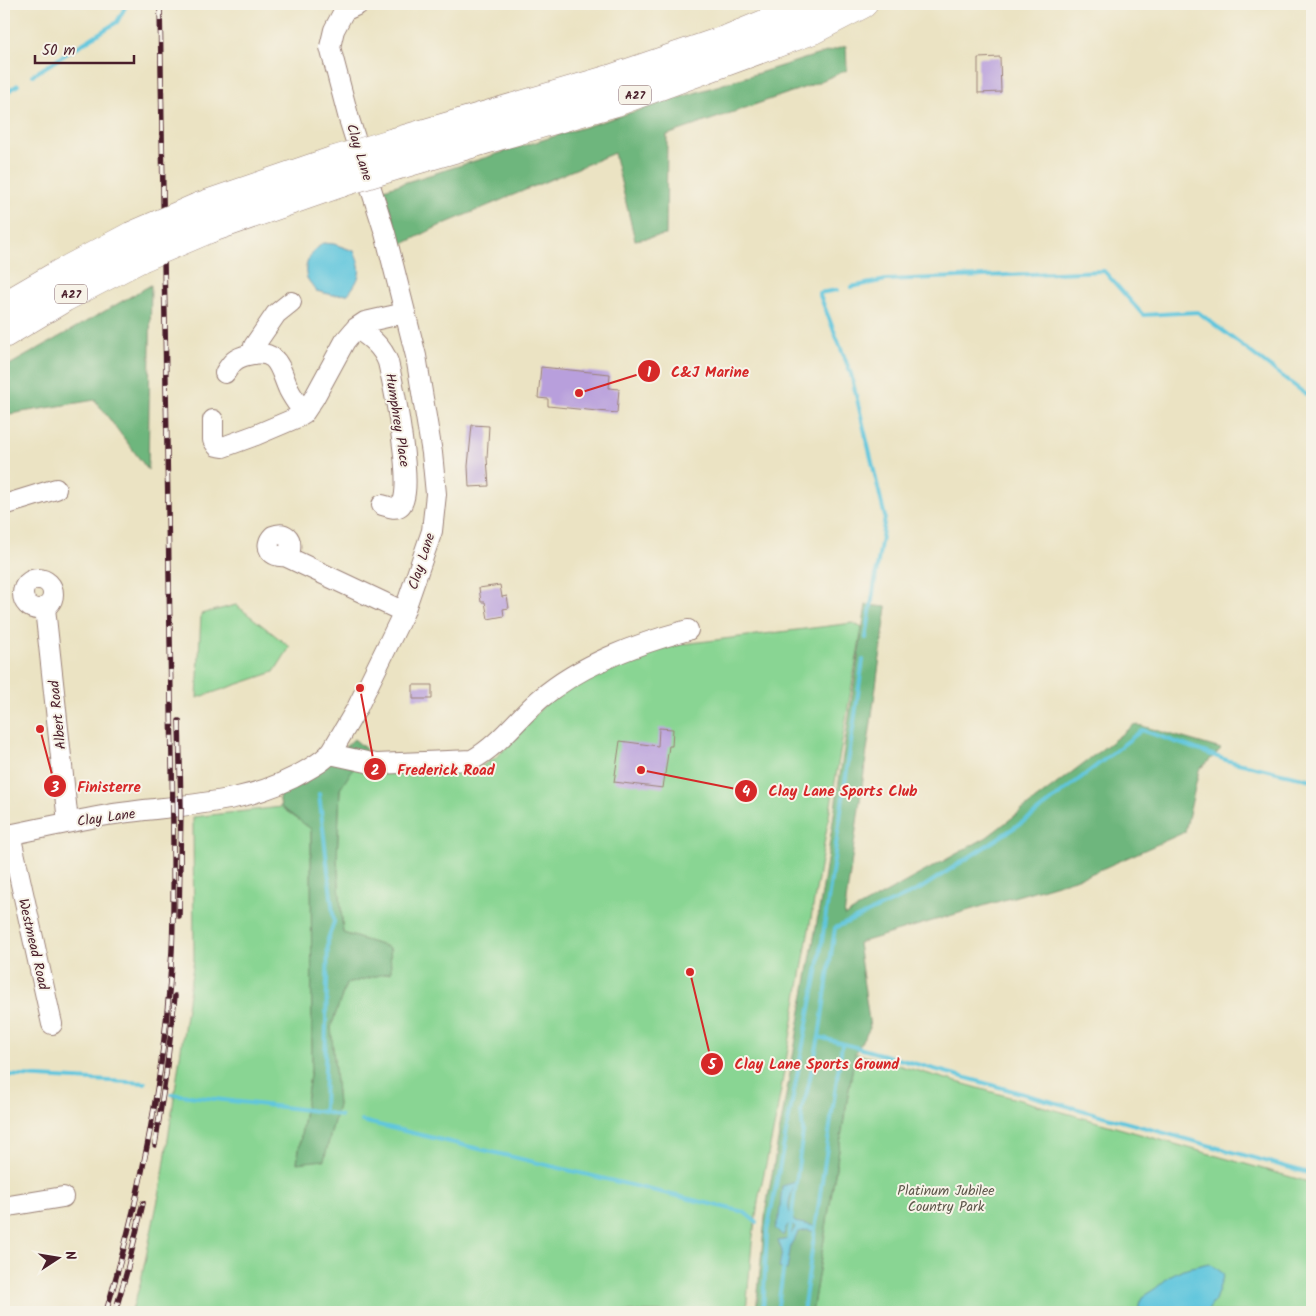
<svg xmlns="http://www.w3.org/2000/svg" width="1316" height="1316" viewBox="0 0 1316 1316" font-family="Kalam,sans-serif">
	<rect width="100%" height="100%" fill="#f7f3e8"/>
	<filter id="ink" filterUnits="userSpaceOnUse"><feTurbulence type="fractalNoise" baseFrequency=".02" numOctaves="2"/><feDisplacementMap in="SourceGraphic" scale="10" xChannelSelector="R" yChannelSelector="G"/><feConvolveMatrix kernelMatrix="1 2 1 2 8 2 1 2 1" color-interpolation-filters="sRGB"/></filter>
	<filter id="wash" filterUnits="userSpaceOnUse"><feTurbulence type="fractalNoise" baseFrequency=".0096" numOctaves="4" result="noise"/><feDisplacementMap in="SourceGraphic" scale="20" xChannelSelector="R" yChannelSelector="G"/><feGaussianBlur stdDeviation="1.12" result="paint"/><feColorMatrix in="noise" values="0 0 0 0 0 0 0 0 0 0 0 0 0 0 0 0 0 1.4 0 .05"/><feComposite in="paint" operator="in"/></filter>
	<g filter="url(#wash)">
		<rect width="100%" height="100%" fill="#ebe3c3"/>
		<path fill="#89d593" stroke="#6a7a5f" d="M236,605L290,647L274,672L197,698L201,614Z
			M853,623L862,628L775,1123L759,1196L752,1243L746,1312H131L140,1285L162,1181L194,959L193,817L281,807L311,828L312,1062L297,1162L324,1160L338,1105L331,1027L346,984L391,972L390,948L343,933L337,860L340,789L355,765L373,772L408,773H448L475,770L495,758L510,744L545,704L584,675L633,655L683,644Z
			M855,1053L1312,1183V1312H812Z"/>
		<path fill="#6eb67d" stroke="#5c6a54" d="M846,46L847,70L809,86L667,135L666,235L635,240L614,153L439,226L401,245L384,189Z
			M151,285L148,470L95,400L4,415V368Z
			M866,605L887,607L844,916L987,837L1135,724L1221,749L1199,770L1185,832L1088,875L858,943L870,1028L855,1053L812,1312H756L766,1208L822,893Z
			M354,739L366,749L340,789L337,860L343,933L390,948L391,972L346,984L331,1027L338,1105L324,1160L297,1163L312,1062L311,829L281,807L279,794L306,783Z"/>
		<path fill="#60c6dd" stroke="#557284" d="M323,243L334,244L354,251C363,270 361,278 348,294L333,295L316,291C314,287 309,282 307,278C302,263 313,251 323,243Z
			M796,1182C790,1198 784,1207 795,1222L815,1226L814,1232L808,1230L799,1232L791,1244L787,1270L779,1268L782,1251L778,1241L788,1239L795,1227L790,1223L787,1226L783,1236L775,1228L779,1218L782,1186Z
			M1209,1263L1224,1274L1215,1300L1207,1312H1139V1304L1142,1297L1156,1288L1171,1275L1183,1269Z"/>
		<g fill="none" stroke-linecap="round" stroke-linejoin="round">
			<path stroke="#60c6dd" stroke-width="4" d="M33,75L117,22L127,4
				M4,94L18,85
				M851,287L886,280L1104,271L1143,315L1198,312L1312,399
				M837,290L819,293L851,374L885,517L866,638
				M319,794L334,922L328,939L324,1112
				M819,1037L1312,1174
				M4,1075L145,1083
				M172,1094L324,1112L341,1116
				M362,1121L744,1212L756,1222
				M788,1243L803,1131L801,1111L806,1096L819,1037L835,928L920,889L1032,816L1142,730L1229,761L1312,780
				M763,1312L767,1232L819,962L863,660
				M777,1312L784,1265
				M803,1312L842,1044"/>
		</g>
		<g id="blocks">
			<path fill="#b89fdc" d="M1000,57L1001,92L978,93V58Z
				M541,367L610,374L609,388L619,389L617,413L548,406V399L538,398Z
				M472,425L489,426L487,458L489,486L469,487L468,466Z
				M500,585L502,597L507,596L509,608L503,609L504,616L488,619L485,602H481L479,588Z
				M413,685H432V699H413Z
				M659,728L673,729L672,746H669L663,788L614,782L620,741L658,746Z"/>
		</g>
	</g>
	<g filter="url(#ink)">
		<use href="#blocks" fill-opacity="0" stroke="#9a8177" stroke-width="1"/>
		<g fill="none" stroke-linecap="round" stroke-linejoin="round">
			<g stroke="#9a8177" stroke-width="22">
				<path id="minor" d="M356,328C370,337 382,346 388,362C393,383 416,495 400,506C395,510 387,506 382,505
					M255,354L254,346L276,314L291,302
					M225,373C232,362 235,358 248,355C279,348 279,368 289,390C293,398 299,406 304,413
					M213,420V440L217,446L223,447L256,435L296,418L304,413L314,398L345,341L356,328L365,322L405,313
					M4,505L56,489
					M285,556L290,550C292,538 285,531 273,536C263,546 271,558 285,556L404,612
					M23 594a15 15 0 1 1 30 0a15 15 0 1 1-30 0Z
					M45,608L68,822
					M330,754L376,764L472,760C499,745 517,719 540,699C581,664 636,644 688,630
					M10,834L52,1024
					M4,836C39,829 73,821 108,815C175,804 247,807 307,770C316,765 327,759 333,749L357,708L404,612L432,531L436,494L432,453L416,356L385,233L349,119L330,47L334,30L344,11L359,4
					M4,1210L9,1206L63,1197"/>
			</g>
			<g stroke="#9a8177" stroke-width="29">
				<path id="highway" d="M391,143L610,79L730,38L813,4
					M399,165L616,102L813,30L863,4
					M198,207L335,160
					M209,229L341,183
					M4,306L59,274L131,236
					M4,334L64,298L141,258"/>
			</g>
			<use href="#minor" stroke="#fff" stroke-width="20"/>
			<use href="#highway" stroke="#fff" stroke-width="28"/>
			<g stroke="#4a1f2b" stroke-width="5.5">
				<path id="rail" d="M179,721L181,807L179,916
					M155,1145L166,1074L175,996
					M106,1312C141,1195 165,1074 172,951C174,909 173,867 173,826L160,4
					M115,1312L127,1271L143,1203"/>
			</g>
			<use href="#rail" stroke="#f7f3e8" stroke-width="4" stroke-dasharray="11" stroke-linecap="butt"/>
			<g stroke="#9a8177" stroke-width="29" stroke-linecap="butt">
				<path id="highway-bridge" d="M335,160L391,143
					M341,183L399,165
					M131,236L198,207
					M141,258L209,229"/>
			</g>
			<use href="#highway-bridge" stroke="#fff" stroke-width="28"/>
		</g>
	</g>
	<g text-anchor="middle" stroke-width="4" stroke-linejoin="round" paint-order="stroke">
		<g fill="#f7f3e8" stroke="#7e5f64" stroke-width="1">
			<rect x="619" y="85.5" width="32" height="19" rx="4"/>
			<rect x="55" y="284.5" width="32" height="19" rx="4"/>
		</g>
		<g font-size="12" font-weight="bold" fill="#4a1f2b">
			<text x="635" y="99">A27</text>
			<text x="71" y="298">A27</text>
		</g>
		<g font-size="14" fill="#4a1f2b" stroke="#f7f3e8">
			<text transform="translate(360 152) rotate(73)" y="5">Clay Lane</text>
			<text transform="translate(398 420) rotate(81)" y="5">Humphrey Place</text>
			<text transform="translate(421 561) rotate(-72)" y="5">Clay Lane</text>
			<text transform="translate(57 715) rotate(-96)" y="5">Albert Road</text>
			<text transform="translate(106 817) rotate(-8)" y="5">Clay Lane</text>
			<text transform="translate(34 944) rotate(77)" y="5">Westmead Road</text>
		</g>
		<g font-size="14" fill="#5d564a" stroke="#f7f3e8">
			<text x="946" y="1195">Platinum Jubilee<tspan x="946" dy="16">Country Park</tspan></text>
		</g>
	</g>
	<path fill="none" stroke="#d62828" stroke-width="2" d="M579 393L649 371M360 688L375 769M40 729L55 786M641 770L746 791M690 972L712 1064"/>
	<g fill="#d62828" stroke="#f7f3e8" stroke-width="2">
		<circle cx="579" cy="393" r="5"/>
		<circle cx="360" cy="688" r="5"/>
		<circle cx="40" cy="729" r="5"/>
		<circle cx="641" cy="770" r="5"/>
		<circle cx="690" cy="972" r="5"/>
		<circle cx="649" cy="371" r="12"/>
		<circle cx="375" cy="769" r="12"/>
		<circle cx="55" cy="786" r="12"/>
		<circle cx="746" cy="791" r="12"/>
		<circle cx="712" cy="1064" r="12"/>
	</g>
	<g font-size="15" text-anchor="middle" font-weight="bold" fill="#fff">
		<text x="649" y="377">1</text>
		<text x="375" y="775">2</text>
		<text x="55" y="792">3</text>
		<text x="746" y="796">4</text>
		<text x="712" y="1069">5</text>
	</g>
	<g font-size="15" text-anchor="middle" font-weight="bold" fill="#d62828" stroke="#f7f3e8" stroke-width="4" stroke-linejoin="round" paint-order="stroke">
		<text x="710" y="377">C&amp;J Marine</text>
		<text x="446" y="775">Frederick Road</text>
		<text x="109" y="792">Finisterre</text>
		<text x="843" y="796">Clay Lane Sports Club</text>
		<text x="817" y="1069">Clay Lane Sports Ground</text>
	</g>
	<rect width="1316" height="1316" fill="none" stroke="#f7f3e8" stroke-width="20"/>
	<g transform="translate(58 1258) rotate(78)" stroke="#f7f3e8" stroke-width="4" paint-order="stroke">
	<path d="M0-4L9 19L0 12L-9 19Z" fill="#4a1f2b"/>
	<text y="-8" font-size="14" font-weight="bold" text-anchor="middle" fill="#4a1f2b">N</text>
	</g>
	<path d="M35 55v8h99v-8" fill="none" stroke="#4a1f2b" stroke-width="2.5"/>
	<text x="42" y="55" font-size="15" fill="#4a1f2b" stroke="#f7f3e8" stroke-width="4" paint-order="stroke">50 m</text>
</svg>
